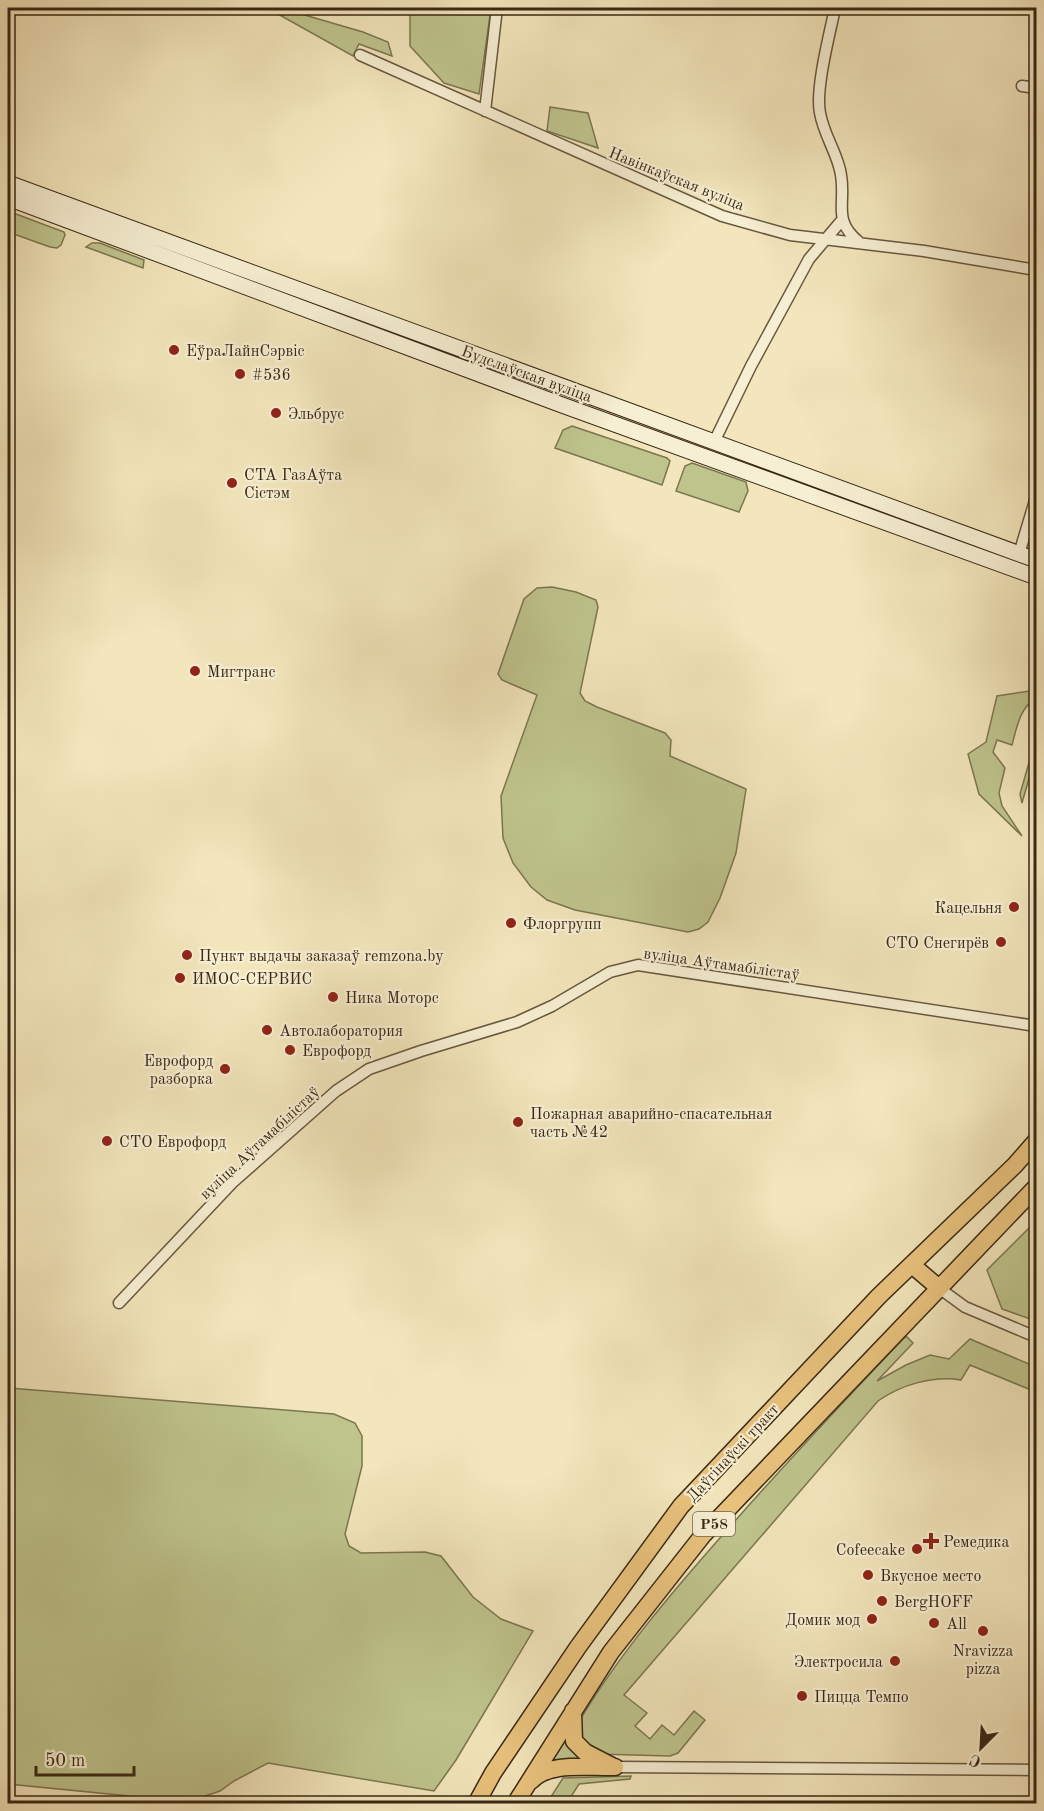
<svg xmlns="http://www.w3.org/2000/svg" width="1044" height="1811" viewBox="0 0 1044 1811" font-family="'Old Standard TT',serif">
	<rect width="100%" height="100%" fill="#f3e6bc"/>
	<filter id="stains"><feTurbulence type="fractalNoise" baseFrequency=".00333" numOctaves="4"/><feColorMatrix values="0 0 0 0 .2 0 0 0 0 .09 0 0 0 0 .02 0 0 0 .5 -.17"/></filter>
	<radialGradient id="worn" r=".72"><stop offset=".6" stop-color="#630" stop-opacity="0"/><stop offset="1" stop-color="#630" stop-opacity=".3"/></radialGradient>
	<path fill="#bfc48d" stroke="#7c7651" stroke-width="1.5" d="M267,8H286L291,11L363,32L388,42L392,56L359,44L353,56Z
		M410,8H491L479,94L444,83L410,46Z
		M550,107L588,113L598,148L547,131Z
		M8,211L64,232L65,235L61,245L57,248L50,247L8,232Z
		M92,243H100L144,260L143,268L86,247Z
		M572,426L667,458L670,461L662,485L555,448L563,430Z
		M692,463L746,482L748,491L739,512L676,491L685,466Z
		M552,587L576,592L596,600L598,607L580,693L585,701L597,707L665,733L671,740L670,756L746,789L736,853L720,898L708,922L699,929L688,932L575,910L547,900L531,887L513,863L503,838L501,796L537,695L502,680L498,674L524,599L537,588Z
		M1036,690V698C1020,708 1017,726 1012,745L997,740L993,752L1005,768L999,793L1002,806L1022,836L979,794L968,754L986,742L997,696Z
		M1030,759L1034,761L1022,803L1020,794Z
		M1036,1221V1321L1002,1309L987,1270Z
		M906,1336L913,1343L877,1381L906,1365L930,1355L949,1359L970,1339L1036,1367V1392L970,1365L961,1380C933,1375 901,1385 878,1401L624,1695L647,1713L635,1726L650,1739L662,1725L674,1735L694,1711L705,1720L678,1753L670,1756L596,1754L585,1750L577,1725C618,1655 673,1591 727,1530C785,1464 845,1400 906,1336Z
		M9,1388L334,1414L355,1423L362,1436V1466L345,1534L349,1546L361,1553L425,1552L441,1556L473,1597L501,1619L533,1631L456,1760L434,1791L268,1763L234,1781L220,1791L202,1797L180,1801L8,1784V1390Z
		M567,1732L590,1760L546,1763Z
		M631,1776L630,1779L579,1784L567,1803H547L563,1778Z"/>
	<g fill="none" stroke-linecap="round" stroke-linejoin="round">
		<g stroke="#68573f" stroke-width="13">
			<path id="street" d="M835,8C830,33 815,89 820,113C824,136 838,154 841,175C846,204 832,220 859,242
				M360,55L722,216L790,235L924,251L1036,270
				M1022,86L1036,88
				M485,111L497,8
				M714,442L751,366L809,259L842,220
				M1019,554L1036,497
				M939,1288L965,1307L1036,1337
				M119,1303L232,1183L336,1091L369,1069L421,1051L517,1022L552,1006L610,972L638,965L1036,1026
				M615,1767L1036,1770"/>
		</g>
		<g stroke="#392715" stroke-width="17">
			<path id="secondary" d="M8,183L1036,560
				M8,198L562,405L1036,577"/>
		</g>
		<g stroke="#392715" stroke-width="19">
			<path id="primary" d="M912,1265L939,1288
				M573,1711L574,1741L585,1752L612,1766
				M531,1781C549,1761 590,1768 615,1767
				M476,1804L493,1773L578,1647L681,1506L879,1296L1015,1165L1036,1141
				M515,1804L611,1652L703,1535L1036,1187"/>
		</g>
		<use href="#street" stroke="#f7efd3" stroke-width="10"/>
		<use href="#secondary" stroke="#f7efd3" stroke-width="15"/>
		<use href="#primary" stroke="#eac37e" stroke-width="16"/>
	</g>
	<g fill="#8f2418" stroke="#f7efd3" stroke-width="2">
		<circle cx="174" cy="350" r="6"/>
		<circle cx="240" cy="374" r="6"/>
		<circle cx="276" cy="413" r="6"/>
		<circle cx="232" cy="483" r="6"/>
		<circle cx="195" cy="671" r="6"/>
		<circle cx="1014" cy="907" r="6"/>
		<circle cx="511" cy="923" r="6"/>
		<circle cx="1001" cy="942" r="6"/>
		<circle cx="187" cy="955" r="6"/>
		<circle cx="180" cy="978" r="6"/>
		<circle cx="333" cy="997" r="6"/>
		<circle cx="267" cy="1030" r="6"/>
		<circle cx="290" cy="1050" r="6"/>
		<circle cx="225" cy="1069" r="6"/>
		<circle cx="518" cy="1122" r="6"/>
		<circle cx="107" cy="1141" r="6"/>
		<path d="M928 1532h6v6h6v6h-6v6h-6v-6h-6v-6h6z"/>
		<circle cx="917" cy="1549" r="6"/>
		<circle cx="868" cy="1575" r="6"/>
		<circle cx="882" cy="1601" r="6"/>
		<circle cx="872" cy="1619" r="6"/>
		<circle cx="934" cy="1623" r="6"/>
		<circle cx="983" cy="1631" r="6"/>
		<circle cx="895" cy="1661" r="6"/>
		<circle cx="802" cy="1696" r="6"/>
	</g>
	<g text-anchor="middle" stroke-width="4.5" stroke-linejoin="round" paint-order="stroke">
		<rect fill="#f7efd3" stroke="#72634e" stroke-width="1.5" x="693" y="1512" width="42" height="24" rx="4.5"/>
		<g font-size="15" font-weight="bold" fill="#392715">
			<text x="714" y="1529">Р58</text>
		</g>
		<g font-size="16" fill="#392715" stroke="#f7efd3">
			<text transform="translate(677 178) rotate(22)" y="6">Навінкаўская вуліца</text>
			<text transform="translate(527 373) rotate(20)" y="6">Будслаўская вуліца</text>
			<text transform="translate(722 963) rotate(8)" y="6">вуліца Аўтамабілістаў</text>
			<text transform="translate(259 1142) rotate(-43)" y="6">вуліца Аўтамабілістаў</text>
			<text transform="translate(732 1452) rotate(-47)" y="6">Даўгінаўскі тракт</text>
		</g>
		<g font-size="16" fill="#392715" stroke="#f7efd3" text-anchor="start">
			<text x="186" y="356">ЕўраЛайнСэрвіс</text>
			<text x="252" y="380">#536</text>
			<text x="288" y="419">Эльбрус</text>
			<text x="244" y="480">СТА ГазАўта<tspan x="244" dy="18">Сістэм</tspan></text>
			<text x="207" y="677">Мигтранс</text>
			<text x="1002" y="913" text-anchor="end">Кацельня</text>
			<text x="523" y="929">Флоргрупп</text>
			<text x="989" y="948" text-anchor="end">СТО Cнегирёв</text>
			<text x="199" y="961">Пункт выдачы заказаў remzona.by</text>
			<text x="192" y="984">ИМОС-СЕРВИС</text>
			<text x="345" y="1003">Ника Моторс</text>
			<text x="279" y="1036">Автолаборатория</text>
			<text x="302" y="1056">Еврофорд</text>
			<text x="213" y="1066" text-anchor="end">Еврофорд<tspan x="213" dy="18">разборка</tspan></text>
			<text x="530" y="1119">Пожарная аварийно-спасательная<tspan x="530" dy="18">часть №42</tspan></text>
			<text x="119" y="1147">СТО Еврофорд</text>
			<text x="943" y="1547">Ремедика</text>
			<text x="905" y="1555" text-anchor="end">Cofeecake</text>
			<text x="880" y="1581">Вкусное место</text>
			<text x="894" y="1607">BergHOFF</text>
			<text x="860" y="1625" text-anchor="end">Домик мод</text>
			<text x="946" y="1629">All</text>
			<text x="983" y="1656" text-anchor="middle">Nravizza<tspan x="983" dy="18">pizza</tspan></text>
			<text x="883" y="1667" text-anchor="end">Электросила</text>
			<text x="814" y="1702">Пицца Темпо</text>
		</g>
	</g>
	<rect width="1044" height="1811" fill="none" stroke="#f3e6bc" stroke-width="30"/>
	<rect x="9" y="9" width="1026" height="1793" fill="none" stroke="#392715" stroke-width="3"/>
	<rect x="15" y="15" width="1014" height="1781" fill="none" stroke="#392715" stroke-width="1.5"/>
	<g transform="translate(981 1748) rotate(204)" stroke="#f7efd3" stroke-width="4.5" paint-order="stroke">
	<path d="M0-4.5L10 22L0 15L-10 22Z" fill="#392715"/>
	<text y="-9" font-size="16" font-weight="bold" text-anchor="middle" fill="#392715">С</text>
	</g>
	<path d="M36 1766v9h98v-9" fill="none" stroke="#392715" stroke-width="3"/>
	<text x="45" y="1766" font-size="18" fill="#392715" stroke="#f7efd3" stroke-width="4.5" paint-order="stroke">50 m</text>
	<rect width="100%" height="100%" filter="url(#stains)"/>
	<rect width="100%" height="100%" fill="url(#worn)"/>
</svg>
